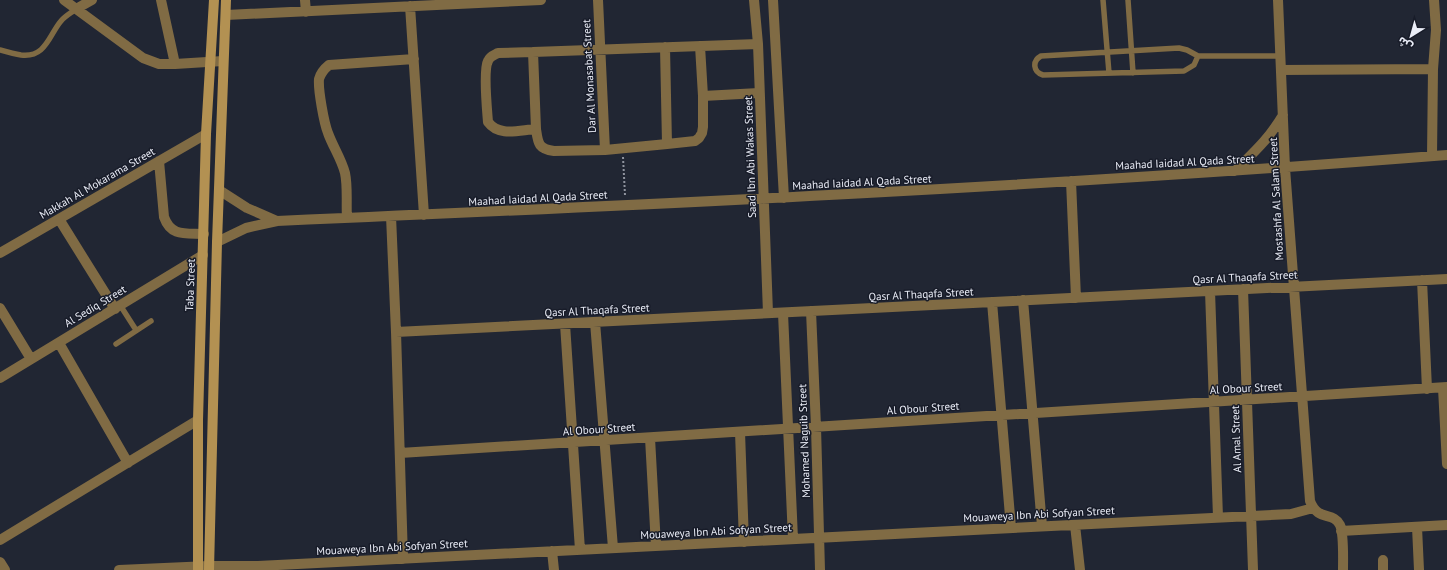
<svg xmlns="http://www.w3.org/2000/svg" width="1447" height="570" viewBox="0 0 1447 570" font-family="'PT Sans','Noto Sans Arabic',sans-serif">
	<rect width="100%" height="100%" fill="#212633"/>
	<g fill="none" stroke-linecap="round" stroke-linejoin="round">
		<path stroke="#8f939e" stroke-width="2" stroke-dasharray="2 2" stroke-linecap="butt" d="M623,157L625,195"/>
		<path stroke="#806b44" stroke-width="5.5" d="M1103,0L1109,73
			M1128,0L1133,73
			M0,50C7,52 14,54 21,55C46,58 49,35 61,21C65,16 71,13 76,9
			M1198,56L1194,65L1184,71L1043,75C1033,72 1032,61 1041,56L1179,48L1187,50L1198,56H1280
			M120,305L136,330
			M116,344L151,321"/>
		<path stroke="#806b44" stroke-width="10" d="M64,0L143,58L159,64H175L223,61
			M161,0L175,64
			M305,0L306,12
			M598,0L605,150
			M754,0L758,44L768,313
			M773,0L784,198
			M1278,0L1285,168L1310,501C1318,522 1333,511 1340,525C1344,534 1343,559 1343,570
			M410,6L424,215
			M76,9L92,0
			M226,15L541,0
			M533,52L536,129C538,143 538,149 554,151L605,150L667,144L665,47
			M1281,70L1433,69
			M703,96L759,93
			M536,129C519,130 499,137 488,122C487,109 483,70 488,61C490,56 494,55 498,53L533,52L758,44
			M667,144L695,141L699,138L702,133L703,127V96L700,46
			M1432,156L1433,69L1436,30L1434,0
			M159,161L164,217C171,237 186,233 204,234
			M1235,171C1254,152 1269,139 1283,115
			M1071,181L1076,298
			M219,190L247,208L277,221
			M391,216L396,332L403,559
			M347,218C346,204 348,187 345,173C341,158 333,147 328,133C324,123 318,90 319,79C321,72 324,69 329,65L414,59
			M59,219L115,309
			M217,242L246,228L277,221C667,204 1058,186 1447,155
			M0,253L206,134
			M1422,280L1427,389
			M1243,289L1253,570
			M1210,291L1218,517
			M1023,300L1042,526
			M992,302L1011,528
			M0,308L31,359
			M811,311L816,427L820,570
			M783,313L793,539
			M595,322L613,548
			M565,324L580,550
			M396,332L1447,279
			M59,343L128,463
			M0,378L203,255
			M1443,388L1447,464
			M740,432L744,542
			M650,438L656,546
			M400,453L1447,387
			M1075,525L1080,570
			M1417,527L1419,570
			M1341,531L1447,525
			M0,540L198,420
			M552,551L554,570
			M1383,560V570
			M0,562L5,570
			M119,570L209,566H258L1291,514L1313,508"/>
		<path stroke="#b39152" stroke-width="10" d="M198,570V420L206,134L214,0
			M209,570L217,242L226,0"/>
	</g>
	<g text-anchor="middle" stroke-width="3" stroke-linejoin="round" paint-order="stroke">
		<g font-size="11" fill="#eaedf7" stroke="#181c29">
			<text transform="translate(589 76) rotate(-93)" y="4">Dar Al Monasabat Street</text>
			<text transform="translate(750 157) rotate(-92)" y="4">Saad Ibn Abi Wakas Street</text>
			<text transform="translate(1185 162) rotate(-3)" y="4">Maahad Iaidad Al Qada Street</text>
			<text transform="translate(862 182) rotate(-3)" y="4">Maahad Iaidad Al Qada Street</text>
			<text transform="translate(97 183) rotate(-30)" y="4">Makkah Al Mokarama Street</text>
			<text transform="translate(538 198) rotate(-3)" y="4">Maahad Iaidad Al Qada Street</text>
			<text transform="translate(1276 199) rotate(-93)" y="4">Mostashfa Al Salam Street</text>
			<text transform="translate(1245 277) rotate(-3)" y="4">Qasr Al Thaqafa Street</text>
			<text transform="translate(190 285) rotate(-88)" y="4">Taba Street</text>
			<text transform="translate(921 294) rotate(-3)" y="4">Qasr Al Thaqafa Street</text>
			<text transform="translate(95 306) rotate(-31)" y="4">Al Sediq Street</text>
			<text transform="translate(597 310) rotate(-3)" y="4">Qasr Al Thaqafa Street</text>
			<text transform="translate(1246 388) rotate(-3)" y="4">Al Obour Street</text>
			<text transform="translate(923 408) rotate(-4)" y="4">Al Obour Street</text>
			<text transform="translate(599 429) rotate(-4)" y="4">Al Obour Street</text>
			<text transform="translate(1236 439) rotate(-92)" y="4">Al Amal Street</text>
			<text transform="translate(804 441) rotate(-92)" y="4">Mohamed Naguib Street</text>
			<text transform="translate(1039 514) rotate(-3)" y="4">Mouaweya Ibn Abi Sofyan Street</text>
			<text transform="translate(716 531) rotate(-3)" y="4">Mouaweya Ibn Abi Sofyan Street</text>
			<text transform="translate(392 547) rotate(-3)" y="4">Mouaweya Ibn Abi Sofyan Street</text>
		</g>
	</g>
	<g transform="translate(1411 36) rotate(217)" stroke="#181c29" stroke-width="3" paint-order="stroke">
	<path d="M0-3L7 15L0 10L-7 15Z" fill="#eaedf7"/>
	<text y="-6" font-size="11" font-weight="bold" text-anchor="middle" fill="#eaedf7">ش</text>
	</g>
</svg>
